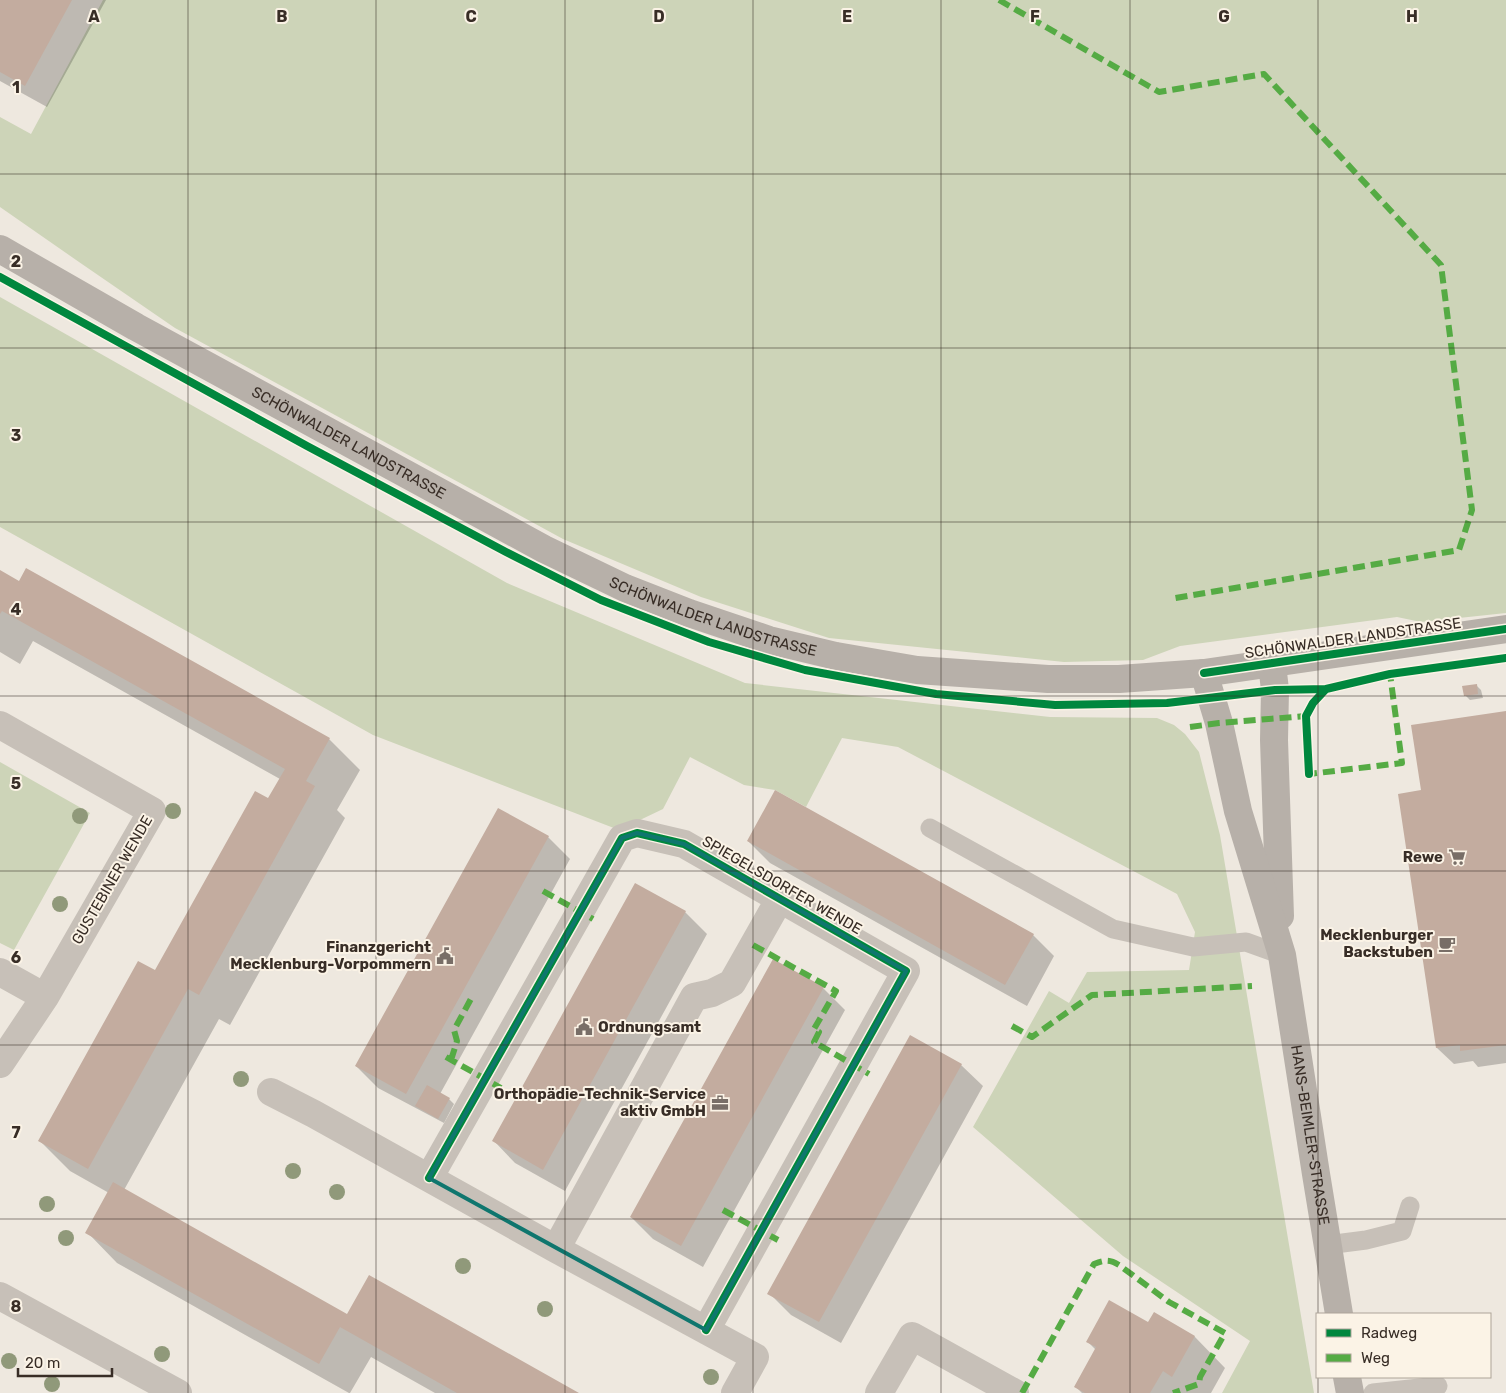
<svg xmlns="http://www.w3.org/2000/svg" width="1506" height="1393" viewBox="0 0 1506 1393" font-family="Rubik,sans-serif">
	<rect width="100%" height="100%" fill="#eee8df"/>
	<path fill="#cdd4b8" d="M103,0H1506V613L1421,622L1397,617L1180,646L1143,660L1064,662L829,638L701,597L563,539L175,328L79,262L0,207V117L31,134Z
		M0,297L507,583L745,683L1050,717L1157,718L1174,725L1185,734L1199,752L1220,835L1314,1393H1222L1250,1341L1123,1256L973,1127L1049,991L1069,1003L1087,972L1189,970L1195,932L1177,894L898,747L842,738L806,807L775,790L744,785L690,757L663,809L619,830L373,735L0,527Z
		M0,762L90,813L14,950L0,943Z"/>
	<path fill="#0003" d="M0,0H106L47,107L0,81Z
		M0,572L329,739L360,770L337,810L345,818L230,1025L219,1019L124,1190L348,1316L576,1393H435L371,1357L350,1393H349L117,1263L87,1232L109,1193L70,1171L39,1140L156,972L269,800L280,779L33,641L20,664L0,652Z
		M1476,685L1481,690L1483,698L1470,700L1465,695Z
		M1506,713V1063L1478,1067L1473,1061L1454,1064L1437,1048L1422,791Z
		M548,837L570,859L440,1094L449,1099L454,1104L444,1123L378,1088L356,1066Z
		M748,841L1033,935L1054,956L1027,1006L770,863Z
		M685,912L707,934L565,1191L515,1163L494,1141Z
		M823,988L845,1010L703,1267L653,1239L631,1217Z
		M961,1065L983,1086L841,1343L791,1315L769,1293Z
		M1154,1314L1195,1337L1225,1368L1211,1393H1082L1075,1386L1096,1350L1087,1341L1148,1324Z"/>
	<path fill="#c3ac9f" d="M0,0H72L25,86L0,72Z
		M26,568L330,738L306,781L315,786L199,995L188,989L88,1169L38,1141L138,961L155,970L255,791L268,798L285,769L2,611L0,614V570L19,581Z
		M1477,684L1478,694L1464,696L1462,686Z
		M1506,711V1045L1460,1051V1045L1436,1048L1398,794L1421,790L1411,725Z
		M775,790L1034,934L1005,985L747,841Z
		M498,808L549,836L406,1094L355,1066Z
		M635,883L686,911L543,1170L492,1141Z
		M773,959L824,987L681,1246L630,1217Z
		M910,1035L962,1064L819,1322L767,1294Z
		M427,1085L450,1098L438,1119L415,1106Z
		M113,1182L347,1314L369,1275L579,1393H457L340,1327L319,1364L85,1233Z
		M1109,1300L1148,1322L1154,1312L1195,1336L1172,1377L1163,1371L1150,1393H1085L1074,1387L1096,1347L1086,1342Z"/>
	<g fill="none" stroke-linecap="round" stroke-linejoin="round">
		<path stroke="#c7c0b8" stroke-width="19" d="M930,828L1113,929L1193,947L1246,942L1282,955
			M1327,1245L1366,1240L1402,1231L1410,1206
			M1373,1393L1438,1386"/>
		<path stroke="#c7c0b8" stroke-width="28" d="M0,725L152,811L45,997L0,1064
			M0,972L45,997
			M271,1092L314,1114L556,1249L755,1357L735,1393
			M429,1178L622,838L637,833L684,844L906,971L706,1330
			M556,1249L694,997L712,993L732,983L779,900
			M0,1296L178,1393
			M879,1393L912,1336L1015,1393"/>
		<g stroke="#b7b0a9" stroke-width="28">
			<path id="s1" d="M0,249L136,327L544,549L625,588L689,613L769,640L836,656L917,670L1048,679H1119L1204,673L1506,629"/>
			<path d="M1272,664L1275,690L1274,740L1280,916"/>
			<path id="s2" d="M1204,673L1219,723L1238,811L1282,955L1316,1174L1339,1314"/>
			<path d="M1347,1377L1350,1393"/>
		</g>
		<path stroke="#55ab44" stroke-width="6" stroke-dasharray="12 6" stroke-linecap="butt" d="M999,0L1159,92L1264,74L1441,265L1472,510L1459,550L1170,599
			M1190,727L1219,723L1306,716
			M1309,770V774L1402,763L1390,674
			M543,891L593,919
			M753,945L836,991L814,1029L819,1032L814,1042L869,1074
			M1012,1026L1032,1037L1092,995L1252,986
			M446,1057L501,1088
			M451,1060L457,1041L454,1030L472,997
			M723,1210L778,1240
			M1022,1393L1094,1264C1104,1260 1109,1259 1119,1265L1169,1302L1225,1333L1200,1377L1199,1384L1173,1393"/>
		<g stroke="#fbf3e6" stroke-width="11">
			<path id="cycleway" d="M0,277L307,446L506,552L601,600L709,642L805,670L936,694L1055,705L1167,703L1275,690L1326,689
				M1204,673L1506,629
				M1309,774L1306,716L1313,703L1326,689L1390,674L1506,658
				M429,1178L622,838L637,833L684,844L906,971L706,1330"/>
		</g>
		<use href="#cycleway" stroke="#00873e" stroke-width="8"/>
	</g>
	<g fill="#90997a">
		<circle cx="173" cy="811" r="8"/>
		<circle cx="80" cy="816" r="8"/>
		<circle cx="60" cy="904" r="8"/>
		<circle cx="241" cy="1079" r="8"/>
		<circle cx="293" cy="1171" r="8"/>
		<circle cx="337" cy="1192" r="8"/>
		<circle cx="47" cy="1204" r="8"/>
		<circle cx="66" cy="1238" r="8"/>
		<circle cx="463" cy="1266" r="8"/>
		<circle cx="545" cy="1309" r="8"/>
		<circle cx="162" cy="1354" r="8"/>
		<circle cx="9" cy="1361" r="8"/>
		<circle cx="711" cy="1377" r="8"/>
		<circle cx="52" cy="1384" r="8"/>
	</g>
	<path fill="none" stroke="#0f766e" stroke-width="4" stroke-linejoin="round" d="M637,833L684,844L906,971L706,1330L429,1178L622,838Z"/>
	<path fill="none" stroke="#382d26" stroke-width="1" stroke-opacity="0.55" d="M188,0V1393M376,0V1393M565,0V1393M753,0V1393M941,0V1393M1130,0V1393M1318,0V1314M0,174H1506M0,348H1506M0,522H1506M0,696H1506M0,871H1506M0,1045H1506M0,1219H1506M1318,1377V1393"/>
	<defs>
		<g id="supermarket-bare" transform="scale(1.35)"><path d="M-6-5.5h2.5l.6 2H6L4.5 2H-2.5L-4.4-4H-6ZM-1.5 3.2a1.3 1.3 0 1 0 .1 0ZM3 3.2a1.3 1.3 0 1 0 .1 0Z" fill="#786e67" stroke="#fbf3e6" stroke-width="2.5" paint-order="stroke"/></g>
		<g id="cafe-bare" transform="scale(1.35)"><path d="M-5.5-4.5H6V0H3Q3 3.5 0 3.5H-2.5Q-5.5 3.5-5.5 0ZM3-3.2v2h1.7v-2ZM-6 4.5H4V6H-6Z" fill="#786e67" stroke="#fbf3e6" stroke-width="2.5" paint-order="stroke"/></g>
		<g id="civic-bare" transform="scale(1.35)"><path d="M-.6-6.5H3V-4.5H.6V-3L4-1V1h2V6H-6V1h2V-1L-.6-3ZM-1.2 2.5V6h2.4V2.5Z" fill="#786e67" stroke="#fbf3e6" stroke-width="2.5" paint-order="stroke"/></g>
		<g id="office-bare" transform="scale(1.35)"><path d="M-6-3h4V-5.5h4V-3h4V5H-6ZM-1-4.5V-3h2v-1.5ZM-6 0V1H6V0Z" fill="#786e67" stroke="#fbf3e6" stroke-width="2.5" paint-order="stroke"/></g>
	</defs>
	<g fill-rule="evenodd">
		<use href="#supermarket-bare" x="1457" y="857"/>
		<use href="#cafe-bare" x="1447" y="944"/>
		<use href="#civic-bare" x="445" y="956"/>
		<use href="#civic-bare" x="584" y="1027"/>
		<use href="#office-bare" x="720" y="1103"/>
	</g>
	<g text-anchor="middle" stroke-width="4" stroke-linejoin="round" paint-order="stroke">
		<g font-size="15" fill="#382d26" stroke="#fbf3e6">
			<text dy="5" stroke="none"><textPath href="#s1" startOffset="399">SCHÖNWALDER LANDSTRASSE</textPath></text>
			<text dy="5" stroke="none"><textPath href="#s1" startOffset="804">SCHÖNWALDER LANDSTRASSE</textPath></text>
			<text transform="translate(1353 638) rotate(-8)" y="5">SCHÖNWALDER LANDSTRASSE</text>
			<text transform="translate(112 880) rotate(-60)" y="5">GUSTEBINER WENDE</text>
			<text transform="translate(782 885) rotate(30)" y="5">SPIEGELSDORFER WENDE</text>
			<text dy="5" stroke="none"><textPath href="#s2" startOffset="475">HANS-BEIMLER-STRASSE</textPath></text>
		</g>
		<g font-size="15" font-weight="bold" fill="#382d26" stroke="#fbf3e6" text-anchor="end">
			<text x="1443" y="862">Rewe</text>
			<text x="1433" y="940">Mecklenburger<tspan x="1433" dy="17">Backstuben</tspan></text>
			<text x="431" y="952">Finanzgericht<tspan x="431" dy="17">Mecklenburg-Vorpommern</tspan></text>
			<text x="598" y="1032" text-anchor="start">Ordnungsamt</text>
			<text x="706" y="1099">Orthopädie-Technik-Service<tspan x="706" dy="17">aktiv GmbH</tspan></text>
		</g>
	</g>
	<g font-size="16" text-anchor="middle" font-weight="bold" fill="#382d26" stroke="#fbf3e6" stroke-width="4" stroke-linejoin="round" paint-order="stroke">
		<text x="94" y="22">A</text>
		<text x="282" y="22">B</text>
		<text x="471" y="22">C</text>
		<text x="659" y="22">D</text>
		<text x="847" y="22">E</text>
		<text x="1035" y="22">F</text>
		<text x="1224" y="22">G</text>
		<text x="1412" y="22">H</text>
		<text x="16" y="93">1</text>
		<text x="16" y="267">2</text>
		<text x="16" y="441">3</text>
		<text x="16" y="615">4</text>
		<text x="16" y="789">5</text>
		<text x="16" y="963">6</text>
		<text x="16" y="1138">7</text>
		<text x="16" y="1312">8</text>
	</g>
	<rect x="1316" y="1313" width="175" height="65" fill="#fbf3e6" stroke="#ada499"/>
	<rect x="1326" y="1329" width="25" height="8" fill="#00873e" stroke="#ada499"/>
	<text x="1361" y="1338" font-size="15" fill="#382d26">Radweg</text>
	<rect x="1326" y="1354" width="25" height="8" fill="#55ab44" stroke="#ada499"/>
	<text x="1361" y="1363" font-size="15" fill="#382d26">Weg</text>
	<path d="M18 1368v8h94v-8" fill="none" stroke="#382d26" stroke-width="2.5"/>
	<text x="25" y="1368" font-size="15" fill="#382d26" stroke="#fbf3e6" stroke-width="4" paint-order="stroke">20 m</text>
</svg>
